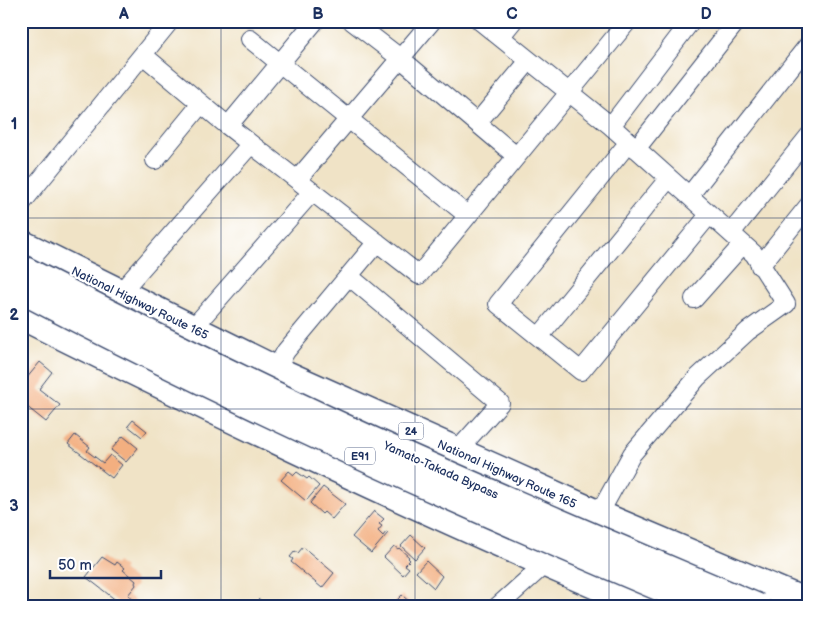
<svg xmlns="http://www.w3.org/2000/svg" width="830" height="628" viewBox="0 0 830 628" font-family="'Balsamiq Sans',sans-serif">
	<rect width="100%" height="100%" fill="#fff"/>
	<filter id="ink" filterUnits="userSpaceOnUse"><feTurbulence type="fractalNoise" baseFrequency=".02" numOctaves="2"/><feDisplacementMap in="SourceGraphic" scale="10" xChannelSelector="R" yChannelSelector="G"/><feConvolveMatrix kernelMatrix="1 2 1 2 8 2 1 2 1" color-interpolation-filters="sRGB"/></filter>
	<filter id="wash" filterUnits="userSpaceOnUse"><feTurbulence type="fractalNoise" baseFrequency=".0096" numOctaves="4" result="noise"/><feDisplacementMap in="SourceGraphic" scale="20" xChannelSelector="R" yChannelSelector="G"/><feGaussianBlur stdDeviation="1.12" result="paint"/><feColorMatrix in="noise" values="0 0 0 0 0 0 0 0 0 0 0 0 0 0 0 0 0 1.4 0 .05"/><feComposite in="paint" operator="in"/></filter>
	<g filter="url(#wash)">
		<rect width="100%" height="100%" fill="#f0e3c6"/>
		<g id="blocks">
			<path fill="#f3af80" d="M40,362L52,372L39,389L60,405L46,422L21,402V385Z
				M133,420L147,431L142,437L128,426Z
				M75,435L90,447L87,451L103,463L110,455L122,465L112,478L68,444Z
				M123,436L138,448L126,462L111,450Z
				M289,471L294,475L297,472L307,479L309,477L319,486L306,501L281,480Z
				M323,487L345,504L332,519L324,512L322,514L310,503Z
				M374,511L384,519L379,524L382,526L378,531L383,536L386,532L388,533L371,553L352,537Z
				M411,535L425,548L415,559L401,546Z
				M394,546L398,549L399,548L409,557L408,558L410,560L405,565L409,568L403,575L384,557Z
				M303,547L334,573L322,588L291,562L293,559L290,557L295,551L298,553Z
				M102,557L115,565L117,562L125,568L123,570L136,581L135,583L136,585L128,595L136,601L131,607H120L116,603L117,601L86,577Z
				M426,561L442,576L434,588L416,572Z
				M402,595L415,607H394L392,605Z
				M259,599L266,605L265,607H253Z"/>
		</g>
	</g>
	<g filter="url(#ink)">
		<use href="#blocks" fill-opacity="0" stroke="#3b4a6e" stroke-width="1"/>
		<g fill="none" stroke-linecap="round" stroke-linejoin="round">
			<g stroke="#3b4a6e" stroke-width="20">
				<path id="minor" d="M352,21L400,58L516,156
					M480,21L611,126L754,254L786,304L748,331L697,378L632,454L599,514L592,523
					M500,37L513,21
					M250,39L467,215
					M143,55L228,126L419,275L628,21
					M477,123L523,68
					M228,126L315,21
					M611,126L691,21
					M629,142L498,304L581,371L709,215
					M636,149L737,21
					M155,160L201,104
					M297,180L432,21
					M689,196L809,44
					M21,204L170,21
					M731,233L809,136
					M760,266L809,205
					M350,277L500,403L457,451
					M120,293L251,144
					M694,299L743,244
					M192,329L312,192
					M539,337L669,178
					M271,377L286,351L377,242
					M497,607L545,564"/>
			</g>
			<g stroke="#3b4a6e" stroke-width="29">
				<path id="highway" d="M21,243L275,369L599,514L809,603
					M21,316C227,419 434,518 646,607"/>
			</g>
			<use href="#minor" stroke="#fff" stroke-width="18"/>
			<use href="#highway" stroke="#fff" stroke-width="26"/>
			<g stroke="#3b4a6e" stroke-width="29" stroke-linecap="butt">
				<path id="highway-bridge" d="M21,268C130,324 239,379 350,430C485,492 622,549 758,607
					M21,290C244,407 473,510 706,607"/>
			</g>
			<use href="#highway-bridge" stroke="#fff" stroke-width="26"/>
		</g>
	</g>
	<path fill="none" stroke="#1b2f5e" stroke-width="1" stroke-opacity="0.55" d="M221,21V607M415,21V607M609,21V607M21,218H809M21,409H809"/>
	<g text-anchor="middle" stroke-width="4.5" stroke-linejoin="round" paint-order="stroke">
		<g fill="#fff" stroke="#5f6d8e" stroke-width="1">
			<rect x="398.5" y="422.5" width="25" height="17" rx="4"/>
			<rect x="345" y="447.5" width="30" height="17" rx="4"/>
		</g>
		<g font-size="11" font-weight="bold" fill="#1b2f5e">
			<text x="411" y="435">24</text>
			<text x="360" y="460">E91</text>
		</g>
		<g font-size="12" fill="#1b2f5e" stroke="#fff">
			<text transform="translate(140 303) rotate(26)" y="4">National Highway Route 165</text>
			<text transform="translate(441 470) rotate(24)" y="4">Yamato-Takada Bypass</text>
			<text transform="translate(507 474) rotate(24)" y="4">National Highway Route 165</text>
		</g>
	</g>
	<rect width="830" height="628" fill="none" stroke="#fff" stroke-width="55"/>
	<path d="M50 570v8h111v-8" fill="none" stroke="#1b2f5e" stroke-width="2.5"/>
	<text x="58" y="570" font-size="15" fill="#1b2f5e" stroke="#ffffff" stroke-width="4" paint-order="stroke">50 m</text>
	<rect x="28" y="28" width="774" height="572" fill="none" stroke="#1b2f5e" stroke-width="2"/>
	<g font-size="16" text-anchor="middle" font-weight="bold" fill="#1b2f5e">
		<text x="124" y="19">A</text>
		<text x="318" y="19">B</text>
		<text x="512" y="19">C</text>
		<text x="706" y="19">D</text>
		<text x="14" y="129">1</text>
		<text x="14" y="320">2</text>
		<text x="14" y="511">3</text>
	</g>
</svg>
